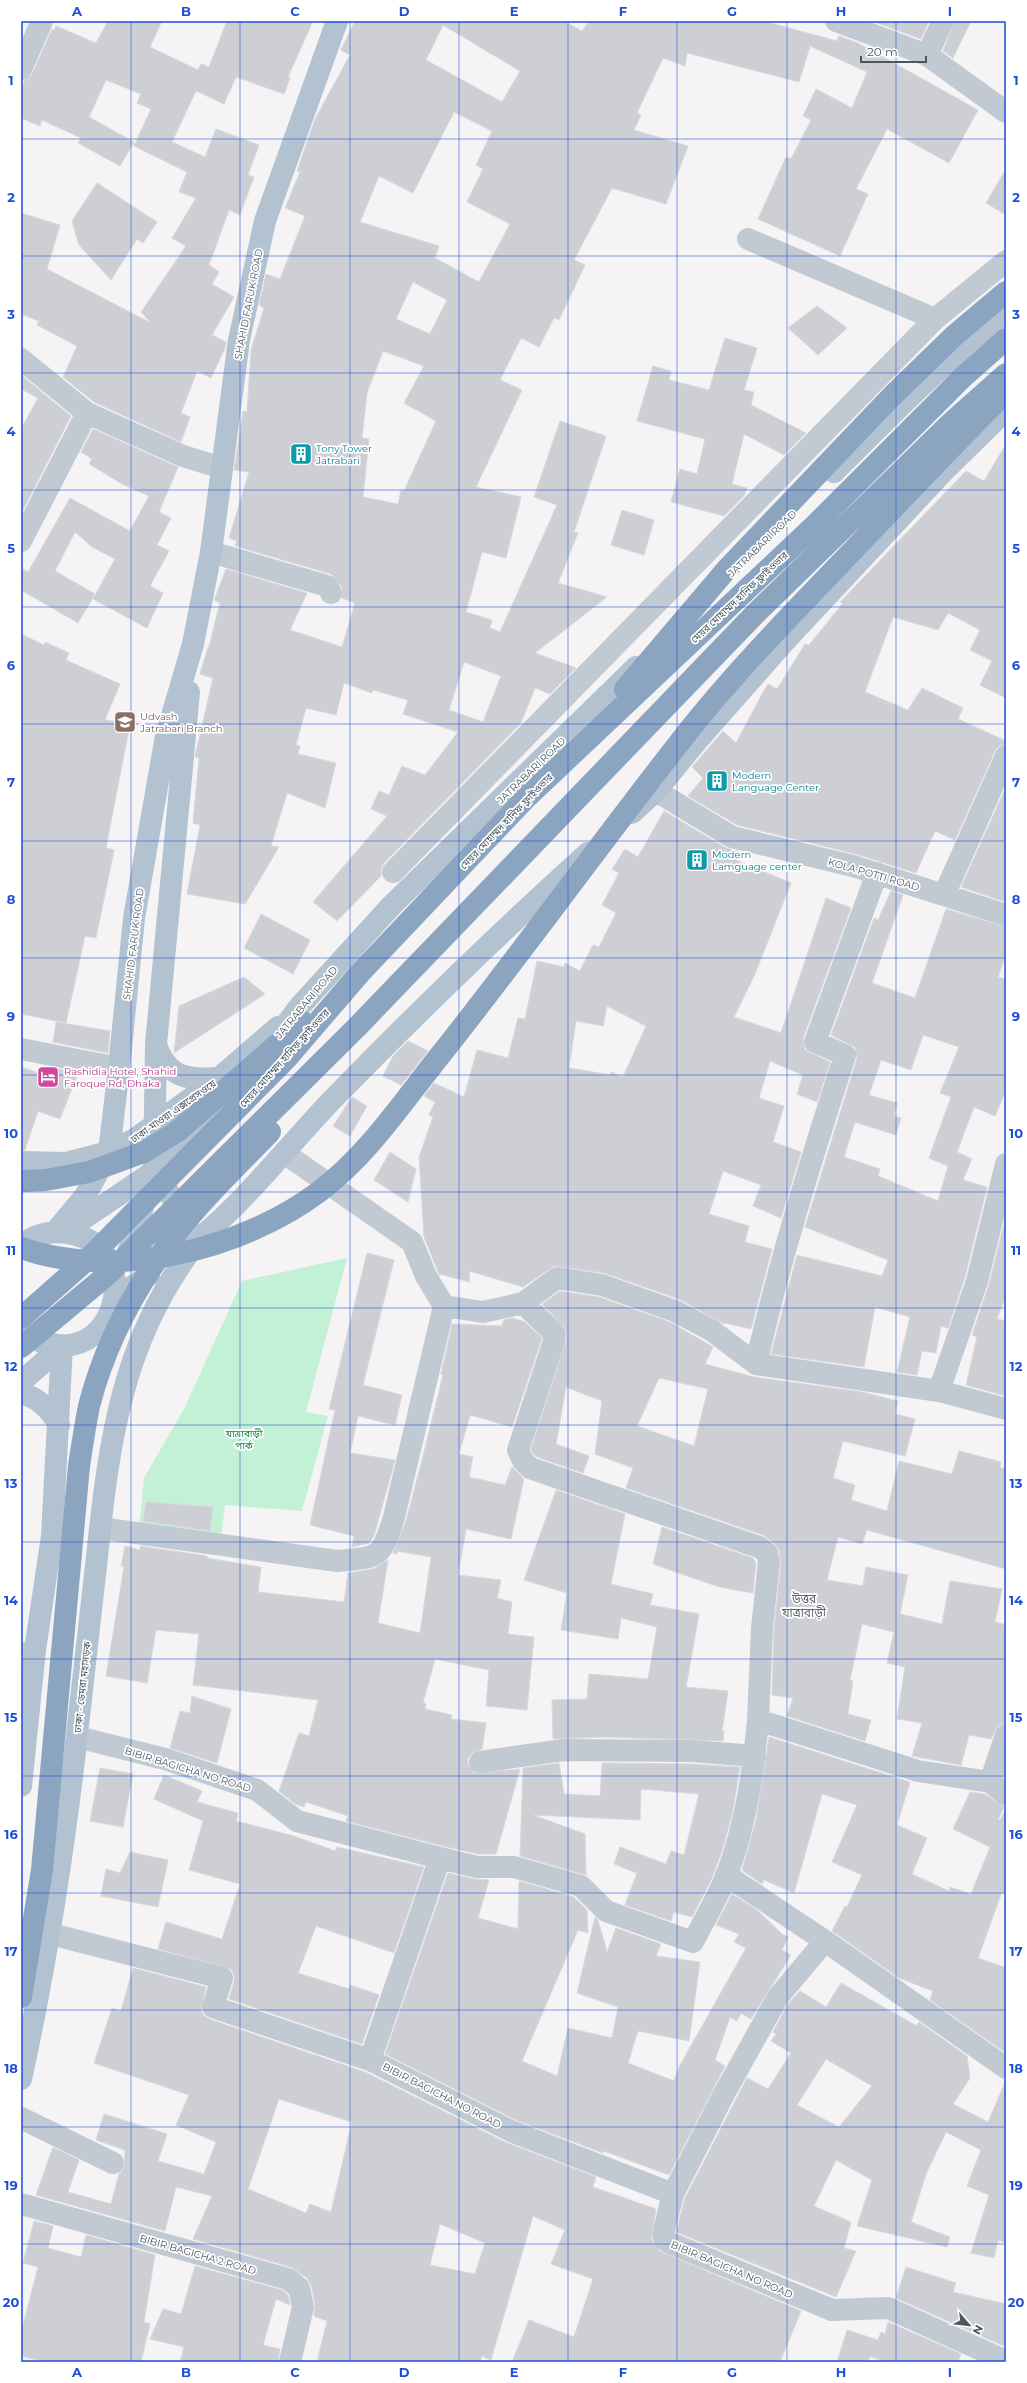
<svg xmlns="http://www.w3.org/2000/svg" width="1027" height="2383" viewBox="0 0 1027 2383" font-family="Montserrat,'Noto Sans Bengali',sans-serif">
	<rect width="100%" height="100%" fill="#f5f3f3"/>
	<path fill="#c3f1d5" d="M347,1258L306,1412L328,1416L302,1511L225,1505L221,1538L139,1529L144,1478L185,1407L242,1281Z"/>
	<path fill="#cdcfd5" stroke="#d7d9de" fill-rule="evenodd" d="M108,21H162L150,47L198,70L201,64L209,67L227,21H313L288,77L290,78L284,94L236,77L224,104L196,91L172,142L205,157L216,129L259,145L248,175L254,177L240,215L229,210L209,265L219,272L212,284L234,297L212,335L226,342L225,348L211,378L197,371L181,413L190,417L181,442L94,402L63,377L77,346L37,325L39,321L21,314V213L60,225L47,269L151,323L141,312L186,246L172,238L196,198L179,192L187,172L134,146L151,109L137,103L141,94L106,80L89,117L134,142L120,166L78,143L81,138L42,120L40,126L21,118V89L25,80L32,74L52,29L54,31L56,26L96,43Z
		M355,21H564L582,31L589,21H763L837,41L839,36L858,43L978,110L949,163L887,129L856,189L868,194L840,256L758,219L786,157L791,159L811,120L803,116L816,89L852,108L867,72L810,46L799,82L687,53L685,66L663,58L637,113L641,115L634,130L688,146L666,204L612,188L574,260L585,265L559,320L554,318L539,347L521,338L500,380L522,390L476,487L521,497L506,558L482,552L466,612L492,620L490,628L500,632L557,505L534,497L560,421L606,436L574,532L578,533L558,583L607,597L535,653L576,668L550,694L535,688L521,723L384,863L381,869V876L337,921L313,902L387,816L371,809L379,791L389,795L402,766L425,775L458,732L403,714L408,700L373,690L372,693L344,683L336,715L306,708L296,745L300,746L298,754L336,763L325,808L287,793L271,846L279,847L245,904L187,894L200,825L193,823L199,758L195,757L196,752L213,678L200,674L208,647H209L220,603L214,600L215,598L226,569L307,593L290,630L342,647L355,603L342,598V587L331,574L235,546L237,541L229,538L249,472L234,470L243,411L247,412L251,350L264,308L259,305L266,274L280,279L305,216L285,208L300,172L297,171L315,119L350,55L341,50ZM443,25L520,71L502,102L426,60ZM454,112L492,131L476,165L483,169L467,202L510,224L479,282L435,258L439,246L360,222L379,176L413,193ZM413,282L447,300L430,334L396,319ZM383,351L424,366L404,403L436,421L404,491L401,490L398,504L363,497L369,439L362,438L367,393ZM464,662L501,676L483,722L449,710Z
		M872,21H929L921,39Z
		M955,21H971L953,58L943,51Z
		M1006,169V215L986,203Z
		M97,183L157,222L143,243L137,239L111,280L79,245L72,221Z
		M817,306L847,328L818,355L788,328Z
		M725,338L757,348L744,390L754,392L751,405L806,433L784,455L744,434L732,484L747,488L744,496L724,516L671,502L680,469L697,474L705,439L637,421L653,366L671,371L669,380L709,390Z
		M21,375L71,416L21,514V429L38,398L21,389Z
		M93,429L178,467L159,512L171,518L157,545L169,551L150,586L163,593L147,628L93,599L115,559L92,547L75,532L55,571L95,594L78,623L21,590V568L28,572L70,498L130,531L149,496L124,485L89,464L92,459L81,452Z
		M1006,444V698L980,685L992,661L970,650L980,630L948,613L938,630L893,617L865,692L908,710L922,688L963,708L958,719L1006,741V744L999,746L995,751L955,840L935,831L916,873L856,854L737,825L688,796L703,778L692,767L723,731L736,743L763,692L768,684L777,689L805,644L809,645L843,603L840,602L966,471L984,481Z
		M622,510L654,520L644,555L611,545Z
		M21,634L44,645L45,642L69,653L66,660L120,684L105,720L130,724L106,848L114,850L96,938L85,936L66,1023L21,1014Z
		M1006,787V902L961,887Z
		M664,811L726,848L740,852L736,860L791,883L755,974L734,1017L781,1033L826,898L851,908L803,1038L805,1050L830,1062L817,1102L797,1094L803,1075L770,1061L759,1098L784,1106L773,1142L801,1152L781,1218L753,1206L761,1185L723,1171L709,1214L749,1226L745,1242L772,1249L751,1329L725,1323L724,1324L679,1299L604,1273L554,1266L523,1287L469,1271L470,1282L439,1274L424,1237L419,1157L433,1117L429,1115L435,1102L424,1096L434,1083L464,1097L477,1050L508,1058L518,1018L525,1019L537,961L564,967L565,963L580,971L593,945L599,947L616,913L602,905L619,873L612,869L625,849L638,857ZM607,1006L646,1026L623,1077L611,1072V1075L569,1068L576,1021L603,1026Z
		M891,891L903,895L872,983L915,998L946,909L1006,927V954L998,977L1006,979V1090L995,1116L974,1107L957,1152L972,1159L963,1180L987,1187L965,1277L948,1328L941,1326L936,1353L922,1351L917,1375L897,1372L910,1317L875,1307L864,1367L771,1354L797,1255L882,1276L888,1260L805,1227L857,1058L855,1047L831,1035L874,918L878,920ZM923,1035L959,1047L940,1093L951,1097L929,1158L948,1166L938,1201L878,1176L880,1169L844,1157L855,1122L896,1135L901,1118L894,1116L897,1103L869,1095L881,1060L911,1070Z
		M261,914L310,940L293,974L244,948Z
		M244,977L265,994L174,1053L179,1006Z
		M56,1022L110,1031L108,1053L53,1042Z
		M408,1041L428,1051L401,1085L383,1076L393,1056Z
		M45,1066L78,1073L60,1119L38,1111L25,1150H21V1067L42,1074Z
		M352,1097L367,1106L350,1136L333,1126Z
		M390,1152L416,1169L408,1202L374,1180Z
		M1006,1216V1296L997,1319L1006,1321V1396L966,1385L977,1337L972,1335L989,1284Z
		M367,1253L394,1260L363,1385L402,1395L395,1425L358,1416L350,1453L395,1460L374,1536L369,1543L352,1547L354,1536L310,1525L335,1410L329,1409Z
		M560,1291L599,1297L670,1322L713,1347L705,1364L754,1377L862,1392L898,1401L895,1414L915,1419L905,1456L843,1441L833,1478L855,1485L851,1500L887,1511L899,1461L952,1474L959,1451L1001,1462L1000,1468H1006V1569L867,1530L862,1544L838,1537L827,1580L863,1586L866,1567L908,1575L900,1614L942,1624L950,1581L1002,1589L995,1622L1006,1625V1723L998,1726L991,1739L969,1735L961,1765L912,1756L922,1723L897,1719L905,1667L887,1663L894,1632L862,1624L850,1680L853,1681L848,1714L871,1720L865,1741L787,1716L793,1698L772,1695L774,1629L781,1563L779,1550L774,1543L763,1535L626,1488L633,1468L595,1454L602,1401L566,1387L556,1444L589,1456L583,1473L537,1457L533,1454L531,1449L566,1341L565,1328L542,1304ZM659,1378L708,1389L694,1446L637,1426Z
		M512,1318L525,1322L542,1338L512,1427L470,1415L459,1454L473,1457L469,1477L505,1485L512,1467L524,1479L511,1539L466,1529L458,1575L501,1580L497,1598L512,1602L508,1634L534,1637L527,1710L486,1706L489,1670L435,1659L423,1703L426,1704L425,1709L452,1715L451,1719L486,1723L482,1749L473,1752L468,1758V1764L475,1773L520,1769L496,1854H478L443,1846L346,1821L348,1816L306,1802L304,1807L295,1804L279,1791L299,1733L309,1736L318,1700L193,1685L199,1634L156,1630L147,1683L106,1676L124,1567L121,1566L125,1546L140,1550V1546L207,1556V1558L261,1567L258,1592L344,1602L348,1573L373,1569L388,1560L378,1623L420,1633L431,1557L397,1551V1554L393,1553L406,1521L421,1464L443,1375L441,1374L452,1324L502,1326L504,1320Z
		M556,1490L625,1514L611,1584L653,1594L650,1605L699,1614L686,1687L728,1691L722,1731H724L723,1741L604,1737L553,1739L552,1700L587,1699L589,1674L648,1679L657,1627L621,1618L618,1639L561,1630L567,1593L524,1580Z
		M146,1502L213,1507L210,1531L143,1521Z
		M662,1527L753,1558L756,1563L753,1593L719,1587L653,1564Z
		M192,1696L231,1709L217,1763L170,1748L180,1711L190,1713Z
		M769,1737L910,1782L897,1825L927,1838L912,1874L949,1891L950,1887L971,1894L990,1847L953,1829L970,1792L985,1794L1004,1807L998,1820H1000L1006,1809V1894L1002,1892L978,1958L1006,1968V2053L930,2000L933,1991L899,1978L832,1931L845,1906L847,1907L862,1875L832,1862L857,1805L822,1794L794,1893L764,1880L762,1884L742,1870L756,1820Z
		M559,1763L564,1794L600,1796L602,1763L690,1764L740,1767L732,1815L722,1851L712,1878L692,1917L674,1912L671,1921L625,1905L637,1873L614,1864L620,1847L666,1864L671,1851L684,1855L699,1794L641,1789L640,1820L533,1815L585,1834L586,1875L520,1856L523,1768Z
		M100,1768L133,1774L123,1827L90,1821Z
		M164,1775L202,1791L197,1802L238,1813L236,1821L294,1836L335,1851L337,1847L424,1867L394,1953L316,1926L298,1973L349,1989L350,1985L379,1995L362,2044L229,1999L234,1981V1975L231,1969L158,1949L166,1922L222,1939L240,1884L189,1870L203,1821L154,1799Z
		M130,1852L168,1860L158,1907L101,1896L106,1869L120,1873Z
		M448,1873L474,1879L489,1880L478,1918L518,1929L519,1881L574,1897L587,1910L588,1933L578,1930L522,2061L557,2076L568,2028L612,2038L618,2007L577,1993L595,1917L598,1920L607,1952L616,1928L661,1944L656,1956L700,1962L689,2041L638,2031L628,2063L674,2081L679,2067L746,1948L734,1942L739,1934L716,1925L732,1894L757,1910L782,1934L788,1937L782,1950L791,1955L751,2019L741,2013L737,2021L730,2017L715,2060L725,2066L669,2175L604,2151L603,2153L516,2120L385,2054Z
		M133,1968L206,1987L201,2009L203,2015L209,2019L365,2072L505,2142L596,2177L593,2187L656,2209L651,2238L659,2251L801,2311L780,2362H512L529,2320L574,2337L593,2279L551,2264L565,2230L533,2216L491,2360L482,2356L480,2362H317L327,2321L314,2316L315,2304L311,2285L307,2278L291,2267L193,2239L212,2196L176,2187L165,2231L36,2195L53,2147L79,2160L68,2192L111,2204L119,2174L124,2168L125,2150L96,2140L104,2114L167,2134L158,2161L204,2174L216,2142L176,2125L189,2095L94,2063L112,2008L121,2011ZM279,2099L352,2122L331,2212L310,2204L306,2213L248,2189ZM440,2224L485,2243L475,2274L430,2265Z
		M841,1983L917,2026L919,2022L967,2056L970,2078L953,2104L988,2122L1006,2080V2243L998,2240L994,2258L971,2253L989,2195L967,2186L981,2150L946,2132L926,2174L911,2222L950,2237L947,2247L857,2226L872,2180L836,2160L814,2206L851,2222L844,2248L856,2251L836,2297L676,2232L685,2198L747,2078L768,2089L791,2053L771,2041L776,2034L773,2032L788,2004L800,1991L826,2007ZM826,2059L872,2086L839,2127L797,2105Z
		M34,2221L53,2226L48,2248L81,2257L86,2235L155,2255L144,2322L150,2324L141,2362H44L21,2356V2333L38,2267L23,2263Z
		M195,2266L282,2290L288,2295L290,2305L276,2299L263,2345L280,2349L278,2362H180L184,2347L150,2339L163,2309L181,2314Z
		M906,2267L956,2283L953,2292L1006,2304V2347L896,2298Z
		M888,2322L961,2354L958,2362H885L870,2356L868,2362H837L847,2330L878,2340L881,2332L885,2334Z"/>
	<g fill="none" stroke-linecap="round" stroke-linejoin="round">
		<path stroke="#c1cad2" stroke-width="22" d="M836,21L927,55L1006,112
			M927,55L943,21
			M21,69L42,21
			M748,239L935,319
			M21,359L87,413L183,456L222,468
			M21,541L87,413
			M211,552L327,586L331,593
			M656,791L732,837L853,866L1006,915
			M393,872L935,319L1006,261
			M944,895L1006,756
			M21,1049L119,1068
			M284,1153L412,1242L426,1276L444,1306L483,1312L523,1303L557,1278L602,1285L675,1311L711,1330L756,1364L939,1391L1006,1409
			M523,1303L554,1333V1341L518,1450L523,1461L530,1468L759,1547L767,1553L769,1562L762,1628L758,1720L918,1771L990,1782
			M756,1364C780,1259 812,1157 845,1055L815,1042L877,873
			M939,1391L977,1281L1006,1164
			M100,1528L337,1561C379,1557 381,1560 394,1517L444,1306
			M21,1654L35,1650
			M1006,1735L990,1782L1006,1795
			M77,1737L165,1759L257,1790L297,1821L440,1858L370,2060L511,2131L673,2194L663,2234L665,2240L670,2243L832,2310L888,2308L1006,2361
			M480,1762L563,1750L691,1751L755,1756
			M440,1858L477,1867H514L581,1886L606,1911L693,1942C704,1920 718,1897 727,1874C746,1824 753,1773 758,1720
			M726,1875L825,1941L1006,2068
			M51,1934L222,1978L213,2007L370,2060
			M21,2118L113,2163
			M673,2194L724,2094L778,1997L825,1941
			M21,2204L288,2279L299,2288L303,2307L290,2362"/>
		<path stroke="#b3c2d1" stroke-width="22" d="M834,472C890,416 944,361 1006,312
			M632,813L656,791L696,742L785,641L942,473L1006,410
			M272,1043L300,1006L392,905L636,667
			M156,1045C168,1078 187,1080 219,1078
			M21,1162L66,1163L109,1152L135,1139L219,1078L278,1027
			M188,1221L154,1171L156,1044L189,692
			M59,1227L85,1196L109,1152L119,1068L134,918L166,736L193,644L211,552L239,340L265,221L337,21
			M64,1232L154,1171L225,1101
			M21,1247C34,1233 54,1230 72,1234C142,1248 120,1359 51,1344C40,1342 29,1339 21,1331
			M179,1254C238,1212 282,1152 332,1100C415,1015 500,932 588,853
			M126,1259L147,1195
			M116,1298L149,1275
			M21,1382L62,1346
			M21,1393C39,1398 50,1409 59,1425
			M21,1786L35,1650L52,1536L62,1346
			M21,2079C46,1965 64,1850 77,1734C84,1675 90,1616 97,1557C109,1441 122,1340 195,1245"/>
		<path stroke="#8ba5c1" stroke-width="22" d="M625,689L727,569L892,396L955,335L1006,292
			M21,1181L46,1180L89,1172L144,1152L178,1131L303,1022
			M21,1248C115,1281 242,1250 320,1191C369,1154 404,1100 442,1053C523,951 599,845 679,743C728,680 784,622 839,565C893,509 946,452 1001,397
			M21,1318L88,1259L286,1059L360,973L526,798L814,526L963,377L1006,339
			M21,1347L107,1275L357,1027L756,613L952,422L1006,374
			M21,1997L42,1870L79,1466C82,1446 85,1426 89,1406C106,1340 139,1280 181,1227C208,1193 240,1163 270,1132"/>
	</g>
	<path fill="none" stroke="#1d4ed8" stroke-width="1" stroke-opacity="0.55" d="M131,21V2362M240,21V2362M350,21V2362M459,21V2362M568,21V2362M677,21V2362M787,21V2362M896,21V2362M21,139H1006M21,256H1006M21,373H1006M21,490H1006M21,607H1006M21,724H1006M21,841H1006M21,958H1006M21,1075H1006M21,1192H1006M21,1308H1006M21,1425H1006M21,1542H1006M21,1659H1006M21,1776H1006M21,1893H1006M21,2010H1006M21,2127H1006M21,2244H1006"/>
	<defs>
		<g id="building-square" transform="scale(1.15)"><rect x="-9" y="-9" width="18" height="18" rx="4" fill="#0f9aa8" stroke="#fff"/><path d="M-4-6H4V6H1V3H-1V6H-4ZM-2.5-4.3h1.7v1.8h-1.7ZM.8-4.3h1.7v1.8H.8ZM-2.5-1h1.7V.8h-1.7ZM.8-1h1.7V.8H.8Z" fill="#fff"/></g>
		<g id="school-square" transform="scale(1.15)"><rect x="-9" y="-9" width="18" height="18" rx="4" fill="#8d6e63" stroke="#fff"/><path d="M0-5L7-2L0 1L-7-2ZM-4 1L0 2.5L4 1V4Q0 6-4 4Z" fill="#fff"/></g>
		<g id="hotel-square" transform="scale(1.15)"><rect x="-9" y="-9" width="18" height="18" rx="4" fill="#d1479c" stroke="#fff"/><path d="M-6-4.5h1.5V1H6V5H4.5V3h-9V5H-6ZM-4 0a1.8 1.8 0 1 1 3.6 0ZM.5 0V-2.5h3Q6-2.5 6 0Z" fill="#fff"/></g>
	</defs>
	<g fill-rule="evenodd">
		<use href="#building-square" x="301" y="454"/>
		<use href="#school-square" x="125" y="722"/>
		<use href="#building-square" x="717" y="781"/>
		<use href="#building-square" x="697" y="860"/>
		<use href="#hotel-square" x="48" y="1077"/>
	</g>
	<g text-anchor="middle" stroke-width="3.5" stroke-linejoin="round" paint-order="stroke">
		<g font-size="10" fill="#4a5661" stroke="#fff">
			<text transform="translate(248 304) rotate(-79)" y="4">SHAHID FARUK ROAD</text>
			<text transform="translate(762 543) rotate(-44)" y="4">JATRABARI ROAD</text>
			<text transform="translate(739 597) rotate(-43)" y="4">মেয়র মোহাম্মদ হানিফ ফ্লাইওভার</text>
			<text transform="translate(531 770) rotate(-44)" y="4">JATRABARI ROAD</text>
			<text transform="translate(506 821) rotate(-46)" y="4">মেয়র মোহাম্মদ হানিফ ফ্লাইওভার</text>
			<text transform="translate(874 874) rotate(16)" y="4">KOLA POTTI ROAD</text>
			<text transform="translate(133 944) rotate(-83)" y="4">SHAHID FARUK ROAD</text>
			<text transform="translate(306 1002) rotate(-50)" y="4">JATRABARI ROAD</text>
			<text transform="translate(284 1058) rotate(-48)" y="4">মেয়র মোহাম্মদ হানিফ ফ্লাইওভার</text>
			<text transform="translate(173 1111) rotate(-35)" y="4">ঢাকা-মাওয়া এক্সপ্রেসওয়ে</text>
			<text transform="translate(82 1687) rotate(-84)" y="4">ঢাকা - ডেমরা মহাসড়ক</text>
			<text transform="translate(188 1769) rotate(17)" y="4">BIBIR BAGICHA NO ROAD</text>
			<text transform="translate(442 2095) rotate(27)" y="4">BIBIR BAGICHA NO ROAD</text>
			<text transform="translate(198 2254) rotate(16)" y="4">BIBIR BAGICHA 2 ROAD</text>
			<text transform="translate(732 2269) rotate(23)" y="4">BIBIR BAGICHA NO ROAD</text>
		</g>
		<g font-size="10" fill="#0d838f" stroke="#fff" text-anchor="start">
			<text x="316" y="452">Tony Tower<tspan x="316" dy="12">Jatrabari</tspan></text>
			<text x="732" y="779">Modern<tspan x="732" dy="12">Language Center</tspan></text>
			<text x="712" y="858">Modern<tspan x="712" dy="12">Lamguage center</tspan></text>
		</g>
		<g font-size="10" fill="#785e54" stroke="#fff" text-anchor="start">
			<text x="140" y="720">Udvash<tspan x="140" dy="12">Jatrabari Branch</tspan></text>
		</g>
		<g font-size="10" fill="#b23c85" stroke="#fff" text-anchor="start">
			<text x="64" y="1075">Rashidia Hotel, Shahid<tspan x="64" dy="12">Faroque Rd, Dhaka</tspan></text>
		</g>
		<g font-size="10" fill="#17864f" stroke="#fff">
			<text x="244" y="1437">যাত্রাবাড়ী<tspan x="244" dy="12">পার্ক</tspan></text>
		</g>
		<g font-size="12" fill="#5f6368" stroke="#fff">
			<text x="804" y="1603">উত্তর<tspan x="804" dy="14">যাত্রাবাড়ী</tspan></text>
		</g>
	</g>
	<rect width="1027" height="2383" fill="none" stroke="#ffffff" stroke-width="44"/>
	<g transform="translate(969 2325) rotate(118)" stroke="#ffffff" stroke-width="3" paint-order="stroke">
	<path d="M0-3L7 15L0 10L-7 15Z" fill="#4a5661"/>
	<text y="-6" font-size="11" font-weight="bold" text-anchor="middle" fill="#4a5661">N</text>
	</g>
	<path d="M861 56v6h65v-6" fill="none" stroke="#4a5661" stroke-width="2"/>
	<text x="867" y="56" font-size="12" fill="#4a5661" stroke="#ffffff" stroke-width="3" paint-order="stroke">20 m</text>
	<rect x="22" y="22" width="983" height="2339" fill="none" stroke="#1d4ed8" stroke-width="1.5"/>
	<g font-size="13" text-anchor="middle" font-weight="bold" fill="#1d4ed8">
		<text x="77" y="16">A</text>
		<text x="186" y="16">B</text>
		<text x="295" y="16">C</text>
		<text x="404" y="16">D</text>
		<text x="514" y="16">E</text>
		<text x="623" y="16">F</text>
		<text x="732" y="16">G</text>
		<text x="841" y="16">H</text>
		<text x="950" y="16">I</text>
		<text x="11" y="85">1</text>
		<text x="1016" y="85">1</text>
		<text x="11" y="202">2</text>
		<text x="1016" y="202">2</text>
		<text x="11" y="319">3</text>
		<text x="1016" y="319">3</text>
		<text x="11" y="436">4</text>
		<text x="1016" y="436">4</text>
		<text x="11" y="553">5</text>
		<text x="1016" y="553">5</text>
		<text x="11" y="670">6</text>
		<text x="1016" y="670">6</text>
		<text x="11" y="787">7</text>
		<text x="1016" y="787">7</text>
		<text x="11" y="904">8</text>
		<text x="1016" y="904">8</text>
		<text x="11" y="1021">9</text>
		<text x="1016" y="1021">9</text>
		<text x="11" y="1138">10</text>
		<text x="1016" y="1138">10</text>
		<text x="11" y="1255">11</text>
		<text x="1016" y="1255">11</text>
		<text x="11" y="1371">12</text>
		<text x="1016" y="1371">12</text>
		<text x="11" y="1488">13</text>
		<text x="1016" y="1488">13</text>
		<text x="11" y="1605">14</text>
		<text x="1016" y="1605">14</text>
		<text x="11" y="1722">15</text>
		<text x="1016" y="1722">15</text>
		<text x="11" y="1839">16</text>
		<text x="1016" y="1839">16</text>
		<text x="11" y="1956">17</text>
		<text x="1016" y="1956">17</text>
		<text x="11" y="2073">18</text>
		<text x="1016" y="2073">18</text>
		<text x="11" y="2190">19</text>
		<text x="1016" y="2190">19</text>
		<text x="11" y="2307">20</text>
		<text x="1016" y="2307">20</text>
		<text x="77" y="2377">A</text>
		<text x="186" y="2377">B</text>
		<text x="295" y="2377">C</text>
		<text x="404" y="2377">D</text>
		<text x="514" y="2377">E</text>
		<text x="623" y="2377">F</text>
		<text x="732" y="2377">G</text>
		<text x="841" y="2377">H</text>
		<text x="950" y="2377">I</text>
	</g>
</svg>
